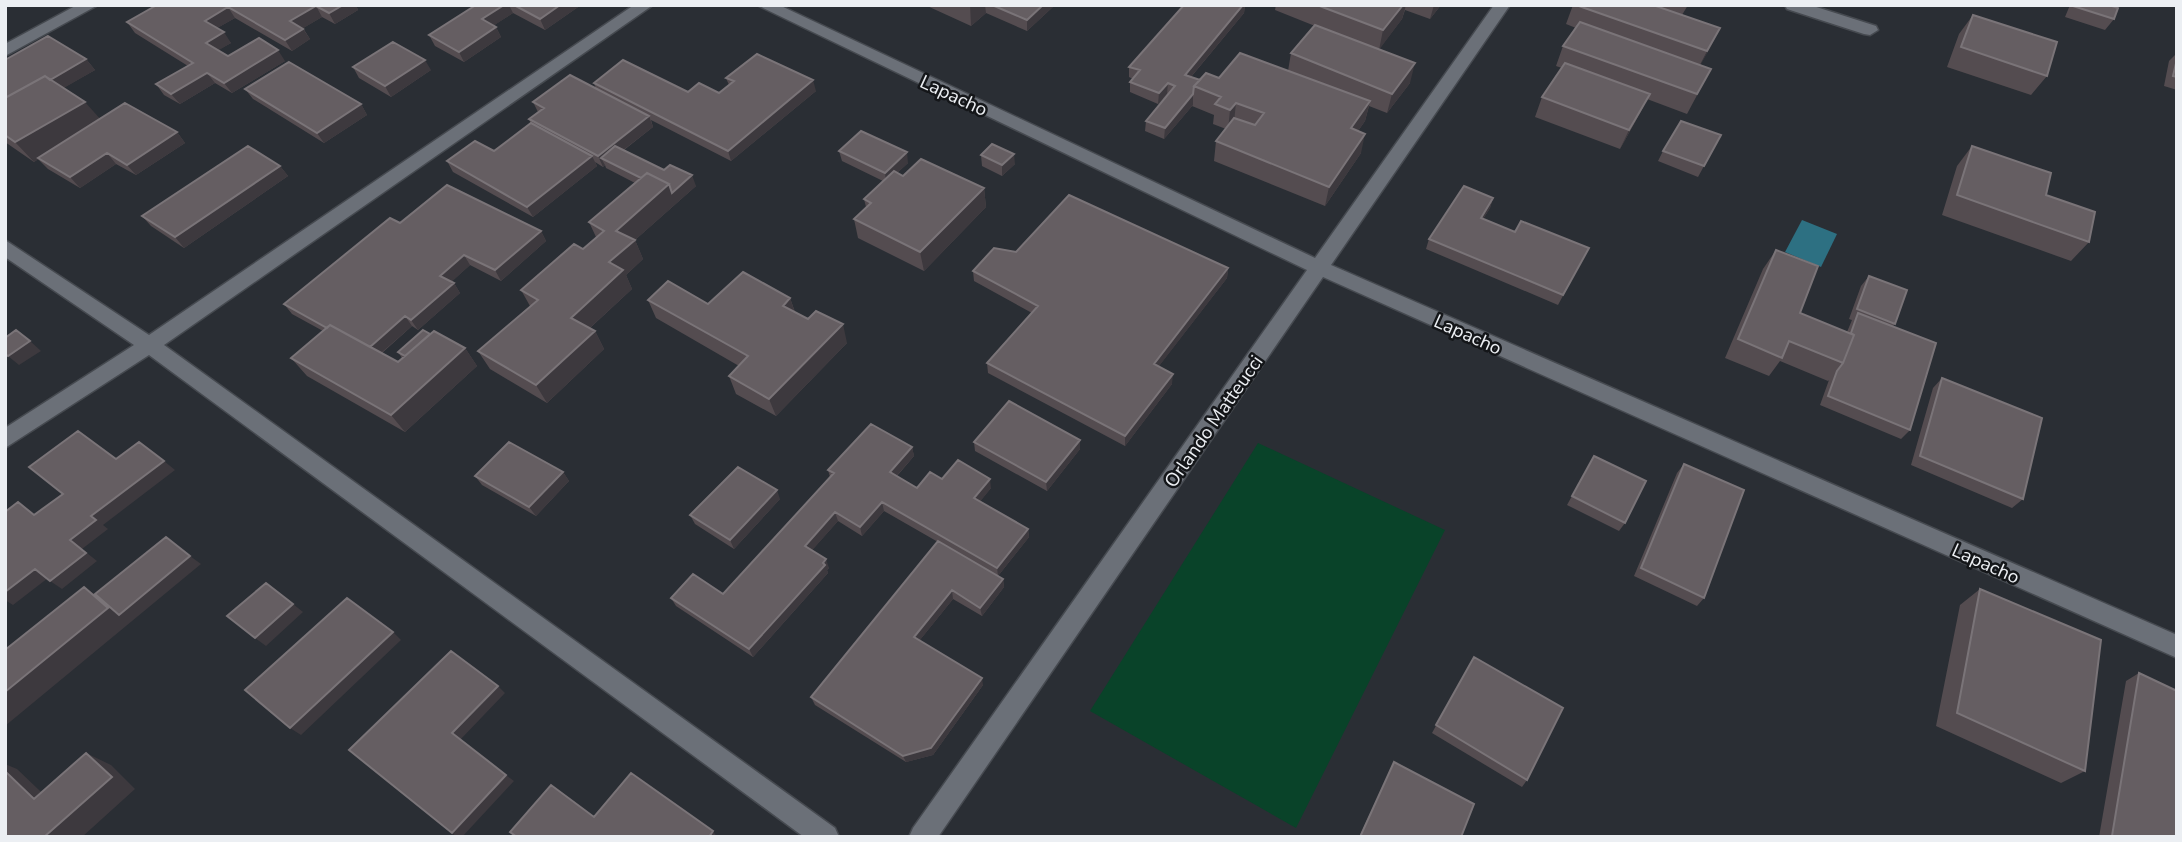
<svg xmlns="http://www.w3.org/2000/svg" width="2182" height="842" viewBox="0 0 2182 842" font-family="'Nunito Sans',sans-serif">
	<rect width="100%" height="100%" fill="#2a2e34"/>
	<path fill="#094329" d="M1258,443L1445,530L1296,828L1090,711Z"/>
	<path fill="#2d7082" d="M1802,220L1837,234L1821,267L1785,252Z"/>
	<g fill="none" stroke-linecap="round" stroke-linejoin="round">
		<g stroke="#464a50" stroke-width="3">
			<path id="street" d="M77,5H98L5,56V44Z
				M634,5H653L164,345L835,828L839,837H804L149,355L5,448V428L134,345L5,257V240L149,335Z
				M757,5H779L1315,258L1494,5H1510L1331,265L2177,635V658L1323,277L938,837H909L913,828L1307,270Z
				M1785,5H1810L1876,26L1878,30L1870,35L1864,34L1787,9Z"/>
		</g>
		<use href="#street" fill="#6b7078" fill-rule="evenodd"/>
	</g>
	<path fill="#544c50" d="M157,5H356L358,10L335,24L322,17L303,28L310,39L292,51L235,18L217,28L231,43L218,50L228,56L285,61L232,93L215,83L180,104L164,95L156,84L188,66L135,33L127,22Z
		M476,5H581L545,30L513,13L494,25L496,27L501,37L464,62L435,46L429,35Z
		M925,5H1055L1027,31L986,13L971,26Z
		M1184,5H1245L1244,13L1191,77L1200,80L1288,71L1291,53L1315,26L1275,10L1276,5H1441L1430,19L1405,10L1402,19L1379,49L1410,83L1387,113L1369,106L1365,121L1358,131L1361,153L1325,206L1214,161L1216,141L1226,129L1213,124L1214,115L1192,106L1193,105L1164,139L1145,131L1146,121L1168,94L1158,104L1130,92V82L1133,79L1129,77V67Z
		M1573,5H1688L1682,15L1720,28L1700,65L1711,69L1687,114L1647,99L1640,113L1620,149L1535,117L1542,97L1562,68L1556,66L1563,46L1576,28L1566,24Z
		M2070,5H2109L2114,19L2105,30L2065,17Z
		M1973,15L2047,76L2031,95L1947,67L1959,34Z
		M2177,53V90L2164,86L2169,61Z
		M86,59L95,70L63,88L100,119L177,132L185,143L136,175L116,164L80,188L48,169L38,159L34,162L5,142V60Z
		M353,67L431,70L391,97L359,78Z
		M726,78L816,91L731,161L651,120L653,127L624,150L696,186L635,240L643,259L626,275L632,289L590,328L595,331L604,349L547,403L490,369L478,351L530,306L521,290L583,249L596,237L589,222L635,183L606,168L605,165L603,167L595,162L597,166L533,217L453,172L447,161L494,151L531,124L529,119L538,112L533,102L596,89L594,83L688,92L719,93L729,85Z
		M245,89L361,104L367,115L324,143L253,99Z
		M1721,135L1698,177L1658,161L1663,151Z
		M1972,146L2046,195L2089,242L2071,261L1942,215L1957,166Z
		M839,151L908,163L897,173L903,176L984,188L986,207L924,271L858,238L854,219L866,207L864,199L883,181L842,161Z
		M981,155L1015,164L1002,176L982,166Z
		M280,166L288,176L184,248L151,226L142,216Z
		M1493,198L1490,208L1483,219L1515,232L1589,248L1558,305L1426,249L1429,239Z
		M400,223L541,231L546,241L501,281L470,265L451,282L454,283L460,293L418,330L412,326L382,353L398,362L402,358L398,352L430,334L465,348L477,366L405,432L307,376L291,358L323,331L292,314L284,304Z
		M1776,250L1800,313L1847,332L1852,320L1849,319L1861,286L1869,276L1895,324L1893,326L1910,430L1901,439L1820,405L1829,380L1828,381L1780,361L1769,376L1725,358L1763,269Z
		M1016,252L1228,268L1227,278L1158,367L1172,384L1125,446L988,373L987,363L1032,313L974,281L973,271Z
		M790,298L795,312L847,343L776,416L736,394L729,376L739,366L656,318L648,300L708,304Z
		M1942,378L2023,499L2012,508L1911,465L1933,388Z
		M974,442L1080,449L1047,491L975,451Z
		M912,447L914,456L897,476L917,488L942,479L991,488L980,501L1028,529L1029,537L998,576L1003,579L1004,587L982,616L953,599L919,641L983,685L933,755L906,762L815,705L811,697L938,542L884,511L862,536L838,521L812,550L829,568L827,570L828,573L753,657L676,606L671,598L723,594L830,477L828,470Z
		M1594,456L1625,523L1619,531L1567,505Z
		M1684,464L1704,598L1697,606L1634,576L1677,473Z
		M563,472L569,481L536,516L482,485L475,476Z
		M780,499L734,549L695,524L690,515Z
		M1980,589L2085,771L2061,783L1936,726L1960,605Z
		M1469,665L1527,780L1522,787L1432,733Z
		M2139,673L2177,837H2099L2126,681Z
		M1394,762L1461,837H1359Z"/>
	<path fill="#3d393e" d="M343,5H356L358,10L335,24L329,13Z
		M504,5H509L513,13L487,30L482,19Z
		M560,5H581L545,30L540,19Z
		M970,5H985L986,13L971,26Z
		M1043,5H1055L1027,31V20Z
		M1243,5H1245L1244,13L1184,85L1185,75Z
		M1403,5H1406L1402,19L1379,50L1383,30Z
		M1434,5H1441L1430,19Z
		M316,6L322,17L297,32L290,21Z
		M228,7L235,18L212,31L205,21Z
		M496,27L501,37L464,62L459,52Z
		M1720,28L1710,48L1697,71L1707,51Z
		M303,29L310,39L292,51L285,40Z
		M224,32L231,43L214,53L206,43Z
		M278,50L285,61L232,93L224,83Z
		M86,59L95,70L5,122V106Z
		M425,60L431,70L391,97L385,86Z
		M1415,63L1410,83L1387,113L1392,94Z
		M207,73L215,83L180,104L171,94Z
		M813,80L816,91L731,161L728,151Z
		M1168,83L1167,94L1158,104L1159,93Z
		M1193,94V105L1164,139L1165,128Z
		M1650,94L1640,113L1620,149L1629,130Z
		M1370,101L1365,121L1346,148L1351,128Z
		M85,102L102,121L34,162L15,142Z
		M1236,103L1234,122L1228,130L1230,110Z
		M361,104L367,115L324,143L317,133Z
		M649,116L653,127L609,161L601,158L605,165L603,167L598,156Z
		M177,132L185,143L136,175L127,165Z
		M1365,134L1361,153L1325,206L1329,187Z
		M907,152L908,163L886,183L885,173Z
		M107,153L116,164L80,188L70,177Z
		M1014,154L1015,164L1002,176V165Z
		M592,156L597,166L533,217L527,207Z
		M280,166L288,176L184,248L175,237Z
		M692,175L696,186L635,240L643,259L626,275L632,289L581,336L571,318L609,262L616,231L669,184Z
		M984,188L986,207L924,271L920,252Z
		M1493,198L1490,208L1477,228L1481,218Z
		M541,231L546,241L501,281L495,270Z
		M464,255L470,265L446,287L440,276Z
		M1228,268L1227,278L1153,374L1154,364Z
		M454,283L460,293L418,330L411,320Z
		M790,298L796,316L783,306Z
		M405,316L412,326L374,359L367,350Z
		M843,324L847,343L776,416L769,399Z
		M595,331L604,349L547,403L536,385Z
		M30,341L41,351L19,365L8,356Z
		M465,348L477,366L405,432L391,415Z
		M1173,374L1172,384L1125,446V436Z
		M1080,440V449L1047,491L1046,482Z
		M912,447L914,456L892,481L890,472Z
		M164,461L175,470L103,525L108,529L82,549L97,561L62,589L50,581L70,540L91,516Z
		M563,472L569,481L536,516L529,507Z
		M990,479L991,488L976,507L974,498Z
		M777,490L780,499L734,549L730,540Z
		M882,502L884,511L862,536L860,527Z
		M835,512L838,521L808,555L805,546Z
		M1028,529L1029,537L998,576L997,568Z
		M190,556L201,564L5,726V692L84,587L107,603Z
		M826,559L829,568L827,570L828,573L753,657L749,649Z
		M35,569L48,578L13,605L5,600V592Z
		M1003,579L1004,587L982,616L980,608Z
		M952,590L953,599L916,645L914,637Z
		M293,604L303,612L266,646L255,638Z
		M393,632L401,640L301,735L290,728Z
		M982,678L983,685L933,755L906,762L903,756Z
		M498,686L505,693L460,740L452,733Z
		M86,753L111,765L135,789L82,837H44Z
		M5,764L17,769L60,810L34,799L5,771Z
		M506,775L514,781L462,837H457L452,833Z
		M713,831L717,837H709Z"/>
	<path fill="#655e62" stroke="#7a7478" stroke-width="2" d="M157,5H343L329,13L316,6L290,21L303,29L285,40L228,7L205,21L224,32L206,43L228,56L259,38L278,50L224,83L207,73L171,94L156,84L193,63L127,22Z
		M476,5H504L482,19L496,27L459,52L429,35Z
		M514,5H560L540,19Z
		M992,5H1043L1027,20Z
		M1184,5H1243L1185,75L1200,80L1194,86L1193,94L1165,128L1146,121L1175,86L1168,83L1159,93L1130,82L1140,70L1129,67Z
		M1317,5H1403L1383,30Z
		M1576,5H1653L1720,28L1707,51Z
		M2074,5H2109L2118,8L2114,19L2073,6Z
		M1973,15L2057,42L2047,76L1961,47Z
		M1580,22L1711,69L1697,94L1563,46Z
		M1315,25L1415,63L1392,94L1291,53Z
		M48,36L86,59L50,80L45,76L5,98V60Z
		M393,42L425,60L385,86L353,67Z
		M1240,53L1370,101L1351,128L1365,134L1329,187L1216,141L1234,118L1255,125L1264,113L1236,103L1230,110L1215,104L1221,97L1194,86L1206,73L1219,78Z
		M757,54L813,80L728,151L594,83L623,60L688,92L699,83L719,93L734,81L726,78Z
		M2177,59V77L2173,76Z
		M289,62L361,104L317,133L245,89Z
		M1565,63L1650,94L1629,130L1542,97Z
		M570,75L649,116L598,156L529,119L544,108L533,102Z
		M45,76L85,102L15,142L5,135V98Z
		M125,103L177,132L127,165L107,153L70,177L38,158Z
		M1681,121L1721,135L1704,166L1663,151Z
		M531,123L592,156L527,207L447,161L475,141L494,151Z
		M861,131L907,152L885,173L839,151Z
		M992,144L1014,154L1002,165L981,155Z
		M248,146L280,166L175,237L142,216Z
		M615,146L664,170L670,165L692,175L672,193L669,184L647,173L641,178L601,158Z
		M1972,146L2051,173L2046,195L2095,212L2089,242L1957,195Z
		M921,159L984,188L920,252L854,219L871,203L864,199L894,171L903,176Z
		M647,173L669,184L616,231L635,240L609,262L623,270L571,318L595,331L536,385L478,351L538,300L521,290L574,244L583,249L604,231L589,222Z
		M447,185L541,231L495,270L464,255L440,276L454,283L411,320L405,316L370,347L330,325L327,328L284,304L390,218L400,223Z
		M1464,186L1493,198L1481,218L1515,232L1521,221L1589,248L1563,295L1429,239Z
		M1069,195L1228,268L1154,364L1173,374L1125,436L987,363L1038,306L973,271L994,248L1016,252Z
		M1776,250L1818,266L1800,313L1854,335L1843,363L1789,341L1782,358L1738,339Z
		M743,272L790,298L783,306L808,319L816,311L843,324L769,399L729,376L748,356L648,300L668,281L708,304Z
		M1869,276L1907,290L1895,324L1857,309Z
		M1858,313L1936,343L1910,430L1828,396L1837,371L1843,363L1854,335L1851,333Z
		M330,325L398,362L434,331L465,348L391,415L291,358Z
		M16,330L30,341L8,356L5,354V338Z
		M423,330L430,334L405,356L398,352Z
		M1942,378L2042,418L2023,499L1920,456Z
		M1009,401L1080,440L1046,482L974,442Z
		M871,424L912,447L890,472L917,488L930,472L942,479L958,460L990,479L974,498L1028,529L997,568L882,502L860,527L835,512L805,546L826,559L823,563L825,565L749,649L671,598L693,574L723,594L834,473L828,470Z
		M78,431L116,459L139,442L164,461L91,516L96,520L70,540L86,553L50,581L35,569L5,592V512L18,502L34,515L63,494L29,467Z
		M509,442L563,472L529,507L475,476Z
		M1594,456L1646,481L1625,523L1572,496Z
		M1684,464L1744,490L1704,598L1641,568Z
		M738,467L777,490L730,540L690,515Z
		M166,537L190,556L119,615L95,594Z
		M938,541L1003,579L980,608L952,590L914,637L982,678L931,748L903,756L811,697Z
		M266,583L293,604L255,638L227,616Z
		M84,587L108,608L5,692V650Z
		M1980,589L2101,640L2085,771L1957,713Z
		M347,598L393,632L290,728L245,690Z
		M451,651L498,686L452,733L506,775L452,833L349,750Z
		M1474,657L1563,708L1527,780L1436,725Z
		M2139,673L2177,691V837L2112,836Z
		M86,753L112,777L44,837H5V771L34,799Z
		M1394,762L1474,804L1461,837H1360Z
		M631,773L713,831L709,837H517L510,832L551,785L594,817Z"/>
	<g text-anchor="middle" stroke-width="5" stroke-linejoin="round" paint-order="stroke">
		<g font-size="19" fill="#eceff3" stroke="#141619">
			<text transform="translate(954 95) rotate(25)" y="7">Lapacho</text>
			<text transform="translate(1468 334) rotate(24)" y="7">Lapacho</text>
			<text transform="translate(1213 421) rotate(-55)" y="7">Orlando Matteucci</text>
			<text transform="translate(1986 563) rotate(24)" y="7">Lapacho</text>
		</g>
	</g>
	<rect width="2182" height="842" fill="none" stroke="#eceff3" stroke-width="14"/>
</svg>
